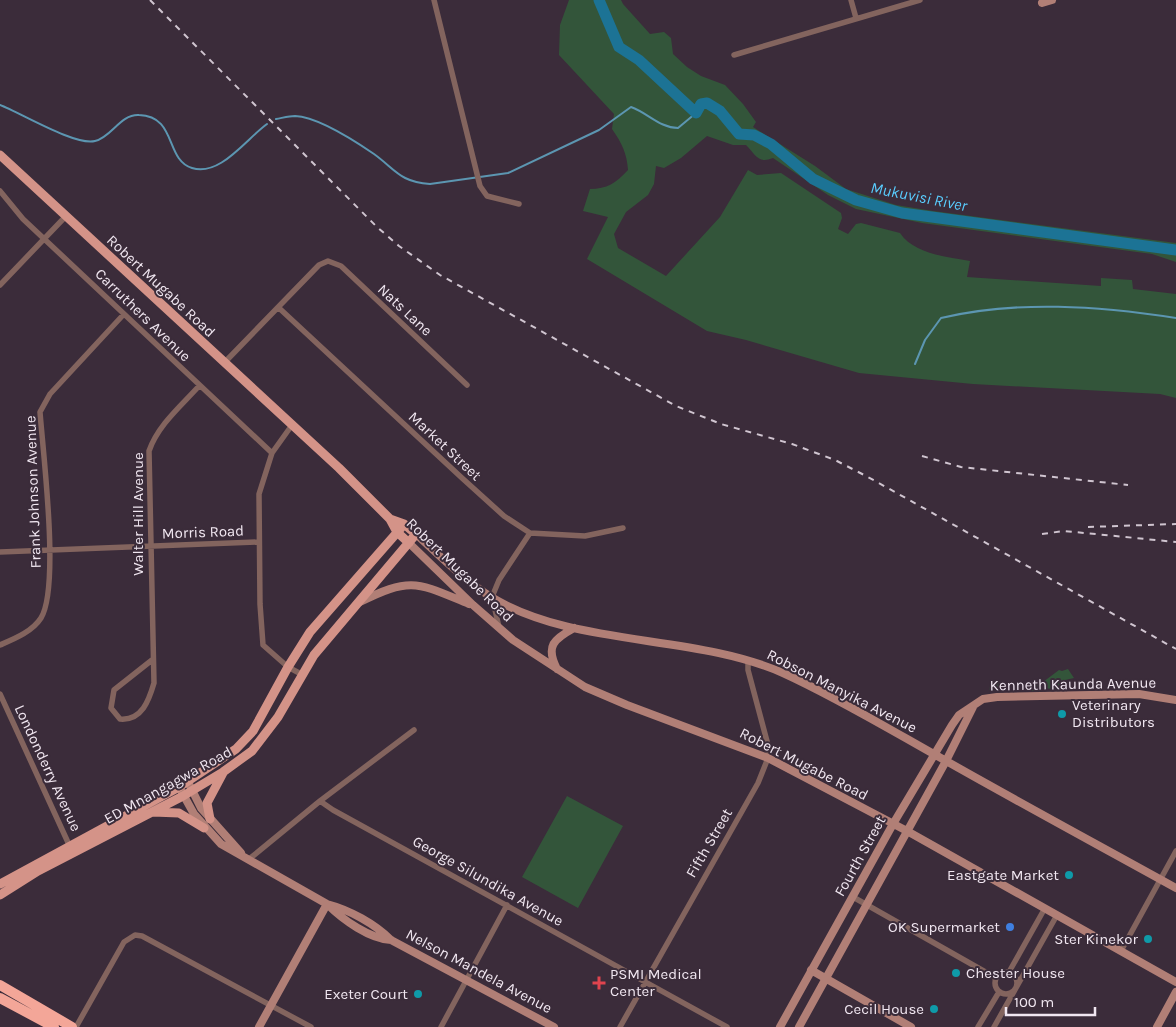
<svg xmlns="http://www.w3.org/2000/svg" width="1176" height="1027" viewBox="0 0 1176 1027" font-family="Karla,sans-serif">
	<rect width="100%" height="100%" fill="#3b2c3a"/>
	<path fill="#33553a" d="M569,0H621L623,4L650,34L664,32L671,38L673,54L687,67L701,76L725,85L743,104L756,122L753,127L815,166L846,189L896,205L933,211L1176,243V262L1152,254L922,223L856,209L828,195L773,158C758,164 756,155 746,145H733L707,136L681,158L664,168L656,166L654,184L648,195L626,212L614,234L618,248L666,276L720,217L748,170L757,175L781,173L841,213L842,218L838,229L848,234L856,224L861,223L900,233C914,254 947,257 970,261L967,277L1101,286V278L1132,280L1133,289L1176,294V398L1160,394L973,384L859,373L746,340L707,331L587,259L608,217L583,211L590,189C607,189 616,183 628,170C627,154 622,143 612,129L614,114L559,55L560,25Z
		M1068,669L1074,678L1065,680L1058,691C1048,686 1043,690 1034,691C1030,691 1026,688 1022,688C1010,688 1001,693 989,690L990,685L997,682C1009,687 1028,680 1043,682L1059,670L1062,671Z
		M567,796L623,826L578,908L522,877Z"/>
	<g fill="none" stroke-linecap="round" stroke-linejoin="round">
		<path stroke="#5c96b1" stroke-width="2" d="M0,105C21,113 75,146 95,141C112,137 120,114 139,115C177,116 165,160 192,168C220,177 246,139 267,124
			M276,119C282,118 289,116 295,116C318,117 355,141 374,154C396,170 400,182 430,184L508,173L599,130L631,107C648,113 660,128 678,128L696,113
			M915,364L925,340L941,318C1017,300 1099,306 1176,318"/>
		<path stroke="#1c7395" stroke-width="11" d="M599,0L619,47L639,60L696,113L701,104L707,103L720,111L739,134L754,135L771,144L813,179L856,200L902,213L1176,250"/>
		<path stroke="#83645e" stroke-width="5.5" d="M434,0L480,186L487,196L519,204
			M851,0L856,18
			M734,55L920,0
			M0,191L23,219L272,453
			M0,285L66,216
			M279,308L462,478L504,516L530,533L585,536L623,528
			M224,363L319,265L328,261L341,266L467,385
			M292,425L272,453L259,494L260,604L263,645L288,667L301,674
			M0,552L258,542
			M499,627L492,597L499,580L530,533
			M0,645C14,639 32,632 41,618C60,587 43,453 40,412L50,394L124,314
			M152,660L114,690L111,708L120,719C142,721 149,700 154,683L149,451C158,425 181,406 199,386
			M0,694L71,849
			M320,801L414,730
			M248,860L320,801L333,810L727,1027
			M853,897L996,978
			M1121,951L1176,851
			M995 983a11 11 0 1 1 22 0a11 11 0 1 1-22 0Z
			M1009,972L1045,908
			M76,1027L124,942L135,935L142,936L311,1027
			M441,1027L507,905
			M620,1027L758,783L768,758V745L748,670V660
			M978,1027L999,992
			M994,1027L1057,915"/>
		<path stroke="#b17f76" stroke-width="8" d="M1042,3L1052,0
			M416,534C440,556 464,580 491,597C576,648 692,633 783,673C840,699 894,732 948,762C1024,805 1100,846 1176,888
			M409,543L473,605L513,640L585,687L627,705L768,758L907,831L1176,982
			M360,602C412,576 418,583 469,604
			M557,669C545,646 554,639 574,628
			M188,782L201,808L241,853
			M179,787L194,814L221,844L327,904C350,910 375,924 391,940L554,1027
			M328,905C343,920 370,939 391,940
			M811,970L911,1027
			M259,1027L327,904
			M780,1027L893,824L952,725L959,715L983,699L997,697L1139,694L1176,700
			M799,1027L946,761L973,707
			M1157,1027L1176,992"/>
		<path stroke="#d49388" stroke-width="9" d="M0,155L339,468L390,519L397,532L409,543
			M153,812L179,813L204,828
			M210,819L207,803L223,773
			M0,884L179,787L236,749L253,731L288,667L310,632L401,528
			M0,895L38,871L183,796L223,772L252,751L278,717L314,655L416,534L404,524L390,519"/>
		<path stroke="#f3a698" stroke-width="10" d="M0,985L72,1027
			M0,998L54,1027"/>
		<path stroke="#d0c5d0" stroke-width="2" stroke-dasharray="6 6" stroke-linecap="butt" d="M150,0L377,227L399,246L440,275L676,406L721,424L792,444L835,460L868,477L1176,649
			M922,456L961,467L1128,485
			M1088,527L1176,524
			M1042,534L1064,531L1176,542"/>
	</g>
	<g fill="#0f9aa8" stroke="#3b2c3a" stroke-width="2">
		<circle cx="1062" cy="714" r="5"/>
		<circle cx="1069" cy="875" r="5"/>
		<circle cx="1148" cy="939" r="5"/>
		<circle cx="956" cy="973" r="5"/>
		<circle cx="418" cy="994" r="5"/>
		<circle cx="934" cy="1009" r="5"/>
	</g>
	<circle fill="#3f7fe0" stroke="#3b2c3a" stroke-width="2" cx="1010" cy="927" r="5"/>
	<path fill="#e0444e" stroke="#3b2c3a" stroke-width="2" d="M596.5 975.5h5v5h5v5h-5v5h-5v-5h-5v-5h5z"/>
	<g text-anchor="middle" stroke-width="4" stroke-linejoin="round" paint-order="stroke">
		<g font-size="15" fill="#f1e7f1" stroke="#3b2c3a">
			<text transform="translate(161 286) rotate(43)" y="5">Robert Mugabe Road</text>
			<text transform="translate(405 310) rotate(43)" y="5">Nats Lane</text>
			<text transform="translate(143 315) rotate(44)" y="5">Carruthers Avenue</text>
			<text transform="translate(445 446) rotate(43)" y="5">Market Street</text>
			<text transform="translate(33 492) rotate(-92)" y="5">Frank Johnson Avenue</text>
			<text transform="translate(138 514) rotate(-90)" y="5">Walter Hill Avenue</text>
			<text transform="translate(203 532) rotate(-2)" y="5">Morris Road</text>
			<text transform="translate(460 570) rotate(44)" y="5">Robert Mugabe Road</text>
			<text transform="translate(1073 684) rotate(-1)" y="5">Kenneth Kaunda Avenue</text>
			<text transform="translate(842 691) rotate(27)" y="5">Robson Manyika Avenue</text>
			<text transform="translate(804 764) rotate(27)" y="5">Robert Mugabe Road</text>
			<text transform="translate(48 768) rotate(65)" y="5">Londonderry Avenue</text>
			<text transform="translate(168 785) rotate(-29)" y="5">ED Mnangagwa Road</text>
			<text transform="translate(709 843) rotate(-60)" y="5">Fifth Street</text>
			<text transform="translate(860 856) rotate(-61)" y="5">Fourth Street</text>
			<text transform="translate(488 881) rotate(29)" y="5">George Silundika Avenue</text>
			<text transform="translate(479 971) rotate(28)" y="5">Nelson Mandela Avenue</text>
		</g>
		<g font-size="15" fill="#f1e7f1" stroke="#3b2c3a" text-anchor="end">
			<text x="1072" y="710" text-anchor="start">Veterinary<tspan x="1072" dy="17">Distributors</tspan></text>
			<text x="1059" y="880">Eastgate Market</text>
			<text x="1000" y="932">OK Supermarket</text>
			<text x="1138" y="944">Ster Kinekor</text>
			<text x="966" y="978" text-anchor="start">Chester House</text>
			<text x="610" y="979" text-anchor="start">PSMI Medical<tspan x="610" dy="17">Center</tspan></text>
			<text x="408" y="999">Exeter Court</text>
			<text x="924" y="1014">Cecil House</text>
		</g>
		<g font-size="16" font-style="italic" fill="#59cdfe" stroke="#3b2c3a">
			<text transform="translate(919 196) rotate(11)" y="6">Mukuvisi River</text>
		</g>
	</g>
	<path d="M1006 1007v8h89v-8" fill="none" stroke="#f1e7f1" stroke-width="2.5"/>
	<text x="1014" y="1007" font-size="15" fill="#f1e7f1" stroke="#3b2c3a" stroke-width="4" paint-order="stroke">100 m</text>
</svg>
